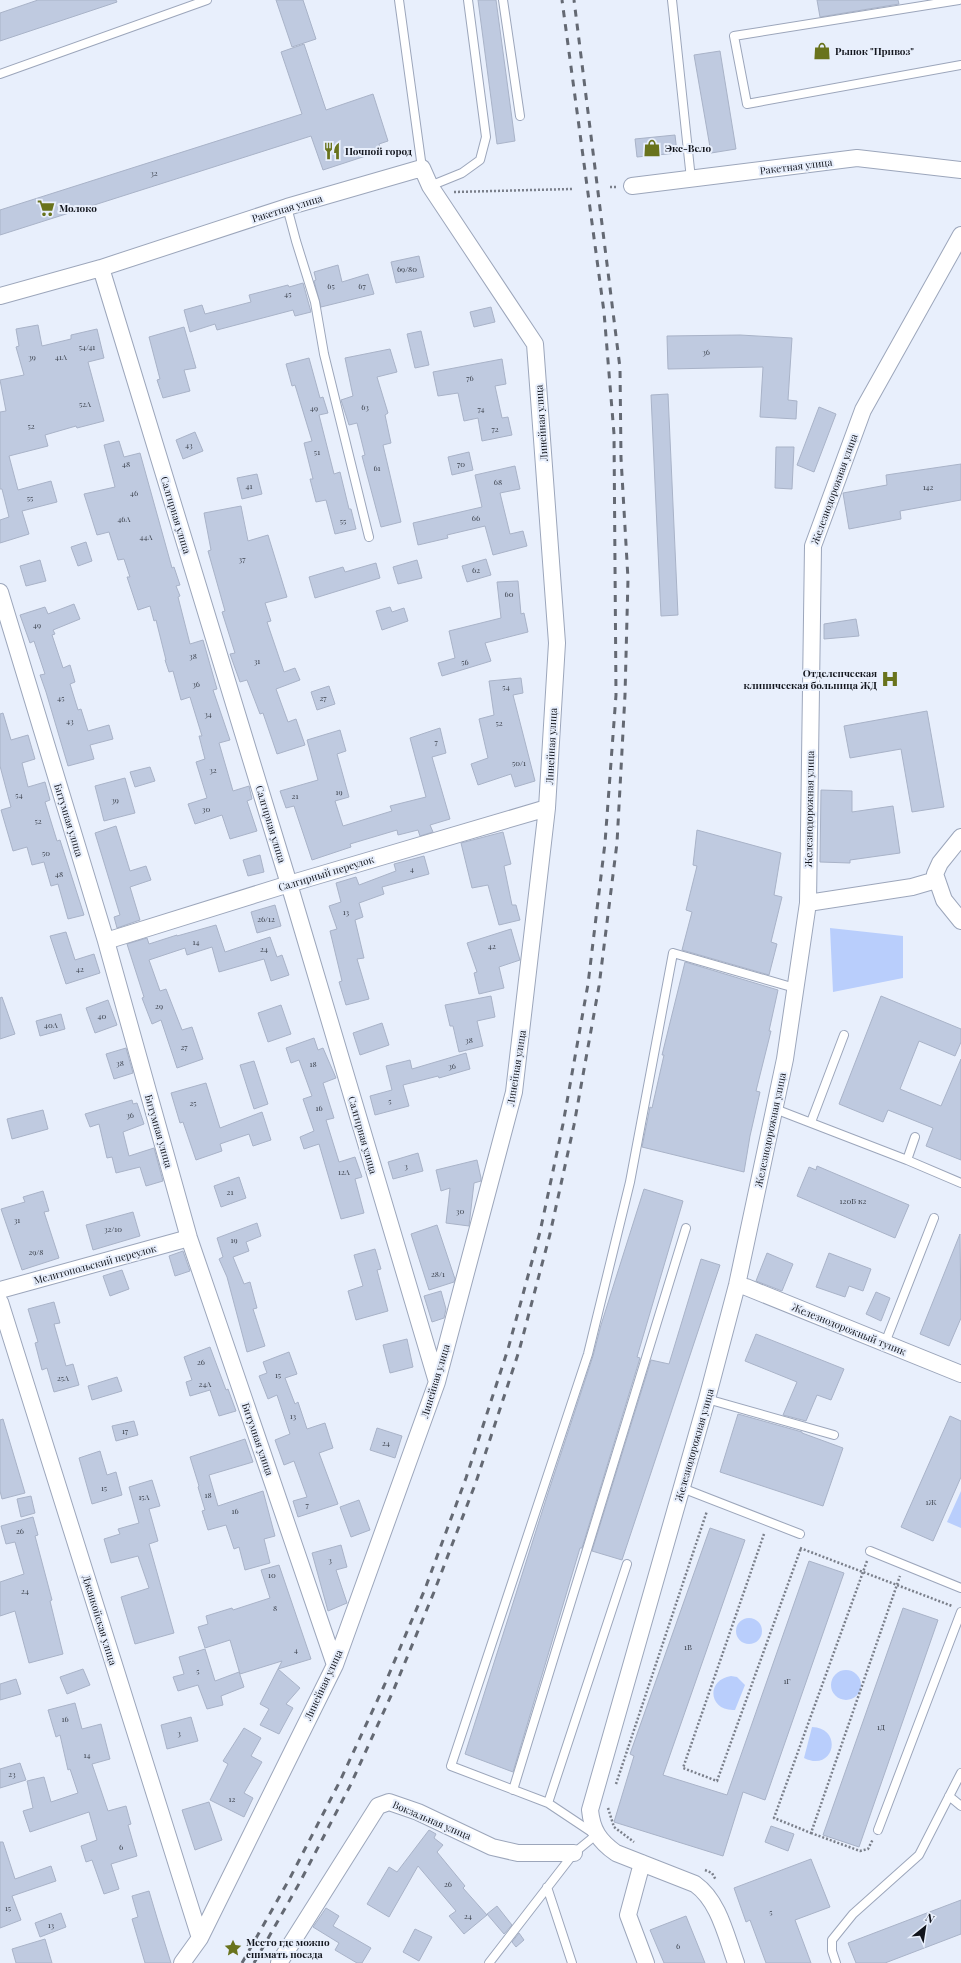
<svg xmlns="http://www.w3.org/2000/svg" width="961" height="1963" viewBox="0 0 961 1963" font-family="'Playfair Display',serif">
	<rect width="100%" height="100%" fill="#e8effc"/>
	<path fill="#b9cefc" d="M830,928L903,936V978L833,992Z
		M961,1491V1528L947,1522Z
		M736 1631a13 13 0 1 1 26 0a13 13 0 1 1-26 0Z
		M831 1685a15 15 0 1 1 30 0a15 15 0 1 1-30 0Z
		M731,1676L737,1677L745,1685L735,1710C709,1712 705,1680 731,1676Z
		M812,1727C844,1728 834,1773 804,1758Z"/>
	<path fill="#bfcae0" stroke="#a9b3c8" d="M38,0H116L117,2L0,41V13Z
		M276,0H303L316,39L292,47Z
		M478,0H496L515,141L497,144Z
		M817,0H898L899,4L820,17Z
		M304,44L326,110L373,94L388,141L379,144L381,151L323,170L311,136L0,235V210L302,114L281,52Z
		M720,51L736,149L711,153L694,55Z
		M675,135L677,153L637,157L635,139Z
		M419,256L424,277L396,283L391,262Z
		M338,265L342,282L368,274L374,294L321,307L314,281L316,280L314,272Z
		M303,283L311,312L295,316L293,310L217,330L215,324L190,332L184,310L202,305L205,314L251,302L249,295L288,285L289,287Z
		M491,307L495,322L474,327L470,312Z
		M38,325L42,346L71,339V335L97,329L104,358L88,362L104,421L77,428L76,426L45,435L48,446L9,456L18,490L51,481L57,502L22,511L29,534L0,543V520L9,517L2,489H0V412L6,411L0,380L24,375L16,347L19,346L16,329Z
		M184,327L196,368L184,370L190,391L163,398L157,380L160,379L149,337Z
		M421,331L429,365L415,368L407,334Z
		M740,335L792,338L788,400L797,401L796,419L760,417L763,367L668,369L667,336Z
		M390,349L397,372L377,377L388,413L385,415L391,443L383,445L401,522L381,527L362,456L365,455L357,423L349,425L341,400L353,396L345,358Z
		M309,358L320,398L323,397L328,413L319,415L334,474L340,472L349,509H351L356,529L335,534L326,500L316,502L310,479H313L304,443L312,441L295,385L292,386L286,364Z
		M502,359L506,384L495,386L502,418L508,417L512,435L482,441L478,418L464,421L458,393L438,396L433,372Z
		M668,394L678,615L661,616L651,395Z
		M819,407L836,414L814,472L797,465Z
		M195,432L203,451L183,459L176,440Z
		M119,441L124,457L140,453L172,568L174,567L180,585L176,586L180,596L178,597L190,644L203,640L217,689L213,690L230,740L219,743L233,791L249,786L252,799L247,801L257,831L230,839L222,815L195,824L188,804L207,798L196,762L205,759L199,736H202L190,697L181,700L173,671L169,672L165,660H166L156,620L154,621L150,606L138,610L127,577H130L124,559L118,560L109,532L97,535L84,494L115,487L104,445Z
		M776,447H794L792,489L775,488Z
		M469,452L473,470L452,475L448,457Z
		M961,464V500L900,511L901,519L849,529L843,493L887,485L886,475Z
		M515,466L520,489L500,493L510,534L523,531L527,546L493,555L485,526L447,535L448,538L418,545L413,523L482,507L475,475Z
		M257,474L262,494L242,499L237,478Z
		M241,506L248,541L268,535L287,597L265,603L271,621L267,622L284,672L295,668L300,680L276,689L288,722L296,719L305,745L277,754L263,713L260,714L247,680L240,682L230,654L235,653L222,612L225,611L208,551L211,550L204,513Z
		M86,542L92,561L78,566L71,547Z
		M486,559L491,575L467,582L462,566Z
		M40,560L46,581L26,586L20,566Z
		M417,560L422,578L398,584L393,567Z
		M376,563L380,578L315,598L309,577L343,567L345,572Z
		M518,581L521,614L524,613L528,632L485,643L491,661L442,676L438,663L455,658L449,631L501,618L497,582Z
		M74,604L80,619L53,630L55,634L52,635L63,668L70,665L75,682L70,684L78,710L81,709L88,731L109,725L113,739L90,745L94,759L68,766L46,692L40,675L45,674L34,641L30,643L20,615L45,607L48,614Z
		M390,607L392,612L404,608L408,621L382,630L376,611Z
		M856,619L859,636L824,639V624Z
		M521,678L523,693L513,695L535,781L515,787L511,774L478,785L471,764L488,758L479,719L494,715L489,681Z
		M329,686L335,704L317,710L311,692Z
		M927,711L944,807L912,812L901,749L850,758L844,726Z
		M3,713L11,740L28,735L35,759L22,763L28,787L45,782L50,800L45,802L57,841L60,840L84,915L68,919L58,884L51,886L44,862L32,865L27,847L13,851L1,810L11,807L0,766V714Z
		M440,728L446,753L432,757L450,819L430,825L433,832L420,836L418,830L398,835L397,830L350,844L351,847L312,860L294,806L286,808L280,791L318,780L307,740L340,730L346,751L337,754L349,797L335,801L343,826L392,811L390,806L426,797L410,738Z
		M150,767L155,781L135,787L130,772Z
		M125,778L135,813L104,821L95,786Z
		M821,790L852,791V812L893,806L900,853L850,860V863L820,862Z
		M116,826L130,871L146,866L151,880L130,887L140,920L117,928L114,917L120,915L95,833Z
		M697,830L781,853L774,895L782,897L771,942L777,944L769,975L682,950L692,912L686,910L697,866L693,865Z
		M503,832L511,864L504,866L512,905H516L520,920L499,925L488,885L472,888L461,843Z
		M260,855L264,872L248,876L243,860Z
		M424,856L429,874L382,887L384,894L359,903L363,917L355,920L364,958L357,959L369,999L346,1005L339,982L342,981L330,931L337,929L329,906L341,902L336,883L356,877L359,885L396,871L394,864Z
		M275,905L281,926L257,933L251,912Z
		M216,925L225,952L270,937L277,957L282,955L289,975L271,981L264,959L219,972L212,947L187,955L185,948L149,960L160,991L166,989L182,1030L192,1027L203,1059L177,1068L161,1020L152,1024L142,998L144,997L127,944L147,938L149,944L177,935V936Z
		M511,929L520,960L499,967L504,988L479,994L474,973L477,972L467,943Z
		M66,932L75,960L94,954L100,973L66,984L50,936Z
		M685,962L778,990L769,1031H771L756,1091L760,1092L750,1136L744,1172L642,1147L650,1107L652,1108L664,1055H662Z
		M491,996L495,1017L477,1021L483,1046L459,1052L453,1026H450L445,1005Z
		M881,996L961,1029V1042L955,1056L919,1041L900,1089L941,1106L961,1059V1160L926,1146L933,1128L888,1110L883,1122L839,1104Z
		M2,997L15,1034L0,1039V998Z
		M108,1000L117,1025L95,1033L86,1008Z
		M281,1005L291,1034L268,1042L258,1013Z
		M61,1014L65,1029L40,1036L36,1021Z
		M382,1023L389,1045L360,1055L353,1033Z
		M314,1038L318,1050L323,1048L336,1078L323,1083L334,1118L326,1120L339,1162L355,1157L362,1177L355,1179L364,1213L341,1219L319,1144L304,1149L300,1137L314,1131L303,1099L312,1096L299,1060L291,1063L286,1048Z
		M126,1048L133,1073L114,1079L106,1054Z
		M466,1053L470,1069L439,1078L438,1076L403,1085L409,1106L375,1115L370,1096L392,1090L386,1066L410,1060L412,1069Z
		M254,1061L268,1104L254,1109L240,1065Z
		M206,1083L220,1128L262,1112L271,1140L253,1146L249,1134L220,1144L222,1151L196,1160L183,1122L180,1123L171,1093Z
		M132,1100L133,1104L137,1103L144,1124L123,1132L129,1156L154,1148L163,1181L146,1186L140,1167L116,1173L112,1157L107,1158L99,1124L90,1127L85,1114Z
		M43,1110L48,1129L12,1139L7,1119Z
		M418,1153L423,1171L393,1179L388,1162Z
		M477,1160L481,1178V1181L474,1183L469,1226L446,1223L450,1188L441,1191L436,1170Z
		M817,1166L909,1205L895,1238L797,1196L809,1167L816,1170Z
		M239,1177L246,1198L221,1207L214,1186Z
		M644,1189L683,1201L637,1357L640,1358L582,1548H580L513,1772L465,1754L548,1493L593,1356L601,1325Z
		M43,1191L49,1211L44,1212L59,1258L22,1270L1,1209L25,1202L23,1197Z
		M133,1212L140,1236L93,1250L86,1225Z
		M257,1223L261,1236L246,1242L249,1251L233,1257L244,1284L250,1282L257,1308L253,1309L265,1346L247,1352L227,1277L219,1259L223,1257L217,1238Z
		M437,1225L455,1279L454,1282L429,1290L411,1234Z
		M960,1234L961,1318L949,1346L920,1334Z
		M375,1249L381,1269L377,1270L388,1311L356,1320L348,1291L363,1286L354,1255Z
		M183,1251L190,1271L175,1276L169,1256Z
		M767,1253L793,1264L782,1291L756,1281Z
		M829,1253L871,1269L863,1291L849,1286L845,1297L816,1287Z
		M701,1259L720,1265L622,1560L592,1551L651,1360L669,1364Z
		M122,1270L129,1289L110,1296L103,1276Z
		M441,1291L446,1309L444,1318L432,1322L424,1296Z
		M876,1292L890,1298L881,1321L866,1314Z
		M54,1302L60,1323L54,1324L66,1366L73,1364L79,1385L54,1392L47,1368L42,1370L35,1343L38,1342L28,1309Z
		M756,1334L844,1369L831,1400L817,1395L806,1421L783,1415L797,1382L745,1361Z
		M407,1339L413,1367L390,1373L383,1345Z
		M210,1347L226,1390L228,1389L236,1411L219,1416L210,1390L190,1396L186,1382L192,1380L184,1357Z
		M289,1352L297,1374L285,1378L295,1404L298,1402L307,1429L325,1423L333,1448L319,1453L338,1504L298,1517L293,1501L307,1497L294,1461L284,1465L275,1440L290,1434L277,1395L268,1399L259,1376L267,1373L263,1362Z
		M117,1377L122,1391L92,1400L88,1386Z
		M738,1414L802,1432V1433L843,1448L823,1506L720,1472Z
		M950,1416L961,1421V1477L933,1541L901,1527Z
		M3,1419L25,1493L2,1499L0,1491V1420Z
		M134,1421L138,1435L116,1441L112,1426Z
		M377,1428L402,1436L395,1458L370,1450Z
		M245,1439L253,1462L209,1475L218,1506L263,1491L275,1536L264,1539L270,1563L245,1570L239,1547L234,1549L226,1525L208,1530L202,1511L205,1510L198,1487L199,1486L190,1457Z
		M100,1451L107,1475L116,1472L122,1495L92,1504L79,1458Z
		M152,1480L160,1506L149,1509L158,1541L149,1544L174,1633L135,1644L121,1597L149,1588L138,1556L111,1563L104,1539L120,1534L118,1529L139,1523L129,1487Z
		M31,1496L35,1513L21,1517L17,1499Z
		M359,1500L370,1530L351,1537L340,1507Z
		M33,1517L38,1535L35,1536L52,1600L50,1601L63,1654L29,1663L15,1611L0,1616V1582L24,1574L15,1542L6,1544L1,1526Z
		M710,1528L745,1540L663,1775L727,1795L809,1561L844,1573L765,1800L743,1792L723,1856L614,1822L634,1756L630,1754Z
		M341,1545L347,1567L336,1570L347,1603L328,1611L312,1553Z
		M279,1565L311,1659L278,1669L282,1661L240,1674L230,1640L205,1648L198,1627L208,1624L206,1616L232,1608L233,1610L270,1598L261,1570Z
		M903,1608L938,1620L859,1847L823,1835Z
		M205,1649L215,1681L239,1672L244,1687L221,1696L223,1705L207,1709L198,1685L178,1691L173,1677L184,1674L179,1657Z
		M83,1669L90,1685L67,1694L60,1677Z
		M278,1669L300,1688L286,1704L293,1708L279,1734L260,1725L269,1709L260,1704Z
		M16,1679L21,1694L0,1700V1684Z
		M75,1703L82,1729L101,1724L110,1759L92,1764L108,1811L126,1806L131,1824L128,1825L137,1856L111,1864L119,1889L104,1894L92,1860L86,1862L81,1846L97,1840L89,1812L30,1832L23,1811L33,1808L27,1781L44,1777L51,1802L78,1793L70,1769L68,1770L60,1735L56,1737L48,1710Z
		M191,1717L198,1741L167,1749L161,1725Z
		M244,1728L261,1738L251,1756L262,1762L244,1793L253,1798L244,1817L210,1800L228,1764L223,1761Z
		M20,1763L26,1780L0,1788V1769Z
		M209,1802L222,1840L195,1850L182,1810Z
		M771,1826L794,1834L788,1851L765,1842Z
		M429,1830L436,1834L434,1838L443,1845L437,1852L465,1886L463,1888L487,1915L464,1934L449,1916L456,1911L418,1866L389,1917L367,1904L389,1867L397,1872Z
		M0,1842H3L15,1879L51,1866L56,1881L12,1896L21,1920L0,1928Z
		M811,1859L830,1907L795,1920L811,1963H766L750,1920L746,1922L734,1888Z
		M149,1891L160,1928L171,1963H145L132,1919L138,1917L132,1896Z
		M961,1900V1934L885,1963H856L848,1943Z
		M497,1906L512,1925L504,1934L487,1914Z
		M326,1908L339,1916L333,1926L371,1948L362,1963H357L335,1950L339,1943L313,1927Z
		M61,1913L66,1927L40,1937L35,1923Z
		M686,1916L705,1963H664L650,1930Z
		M415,1929L432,1937L419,1961L403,1952Z
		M519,1933L524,1940L516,1947L512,1942Z
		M45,1939L52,1963H16L12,1949Z"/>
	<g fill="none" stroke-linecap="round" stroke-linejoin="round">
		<g stroke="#9ca6bb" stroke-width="10">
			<path id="lane" d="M399,0L422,168
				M503,0L520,116
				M672,0L691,179
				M959,0L734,36L747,104L961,65
				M0,74L207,0
				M430,186L462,173L480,160L486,137L468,0
				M287,207L296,241L315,302L324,354L369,537
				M775,1109L907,1160
				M811,1122L844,1035
				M915,1137L907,1160L961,1183
				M885,1343L934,1218
				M707,1399L834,1435
				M682,1488L800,1534
				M870,1551L961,1588
				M627,1564L548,1803L451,1766L588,1354L630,1182L673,953L795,988
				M513,1790L686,1228
				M949,1796L961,1806
				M878,1830L961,1612
				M547,1887L572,1963
				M489,1963L574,1853L596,1835L548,1803
				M836,1963L832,1951V1940L853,1914L919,1855L961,1773"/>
		</g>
		<g stroke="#9ca6bb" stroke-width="18">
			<path id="street" d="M632,186L857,158L961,170
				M101,268L289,884L437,1382
				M0,296L101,268L287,207L422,168L430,186L535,344L557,643L547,808L514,1092L437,1382L335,1665L200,1938L182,1963
				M0,592L106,941L189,1238L335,1665
				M961,837L940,863L935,874L944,900L961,921
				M808,903L912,887L936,880
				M106,941L289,884L547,808
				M737,1285L746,1287L961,1374
				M0,1290L189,1238
				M0,1302L200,1938
				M642,1863L628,1915L646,1963
				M279,1963L378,1806L389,1802L418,1812L492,1847L518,1853H574
				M736,1963C726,1936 719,1901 695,1884L616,1853C599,1841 592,1830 590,1810L707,1399L737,1285L785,1059L808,903L813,546L863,410L961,235"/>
		</g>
		<path stroke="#7a7f8a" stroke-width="2.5" stroke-dasharray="2 2" stroke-linecap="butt" d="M610,187H618
			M454,192L572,189
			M764,1534L683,1768L717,1781L801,1548
			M800,1548L952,1606
			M867,1561L774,1818L811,1833L900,1576
			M616,1784L707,1511
			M608,1808L614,1827L634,1842
			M811,1833L860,1851L868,1849L873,1839
			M705,1870L712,1873L716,1880"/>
		<use href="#lane" stroke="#fff" stroke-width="8"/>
		<use href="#street" stroke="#fff" stroke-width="16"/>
		<path stroke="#646973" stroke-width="3" stroke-dasharray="7 7" stroke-linecap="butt" d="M242,1963L290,1878L340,1781L384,1686L425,1589L466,1478L508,1349L540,1232L563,1124L588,984L605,843L616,695L614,434L604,312L562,0
			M254,1963L300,1882L350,1786L394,1689L434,1592L476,1482L519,1351L550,1234L574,1125L599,986L617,843L625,695L628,579L621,458L620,368L574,0"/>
	</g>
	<defs>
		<g id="shop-bare" transform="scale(1.38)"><path d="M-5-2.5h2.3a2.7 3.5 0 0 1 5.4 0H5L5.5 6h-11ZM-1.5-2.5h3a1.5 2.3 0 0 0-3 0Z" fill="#69731c" stroke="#e8effc" stroke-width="2.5" paint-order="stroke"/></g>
		<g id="restaurant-bare" transform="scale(1.38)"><path d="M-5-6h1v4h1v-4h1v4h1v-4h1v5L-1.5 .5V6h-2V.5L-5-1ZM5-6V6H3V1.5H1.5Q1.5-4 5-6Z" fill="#69731c" stroke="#e8effc" stroke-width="2.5" paint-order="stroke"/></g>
		<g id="supermarket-bare" transform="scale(1.38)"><path d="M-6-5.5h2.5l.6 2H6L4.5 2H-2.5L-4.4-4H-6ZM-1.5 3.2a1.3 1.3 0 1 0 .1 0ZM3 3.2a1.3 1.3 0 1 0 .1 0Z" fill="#69731c" stroke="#e8effc" stroke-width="2.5" paint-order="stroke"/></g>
		<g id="hospital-bare" transform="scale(1.38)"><path d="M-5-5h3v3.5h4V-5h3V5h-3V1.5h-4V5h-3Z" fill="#69731c" stroke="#e8effc" stroke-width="2.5" paint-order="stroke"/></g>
		<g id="sight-bare" transform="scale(1.38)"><path d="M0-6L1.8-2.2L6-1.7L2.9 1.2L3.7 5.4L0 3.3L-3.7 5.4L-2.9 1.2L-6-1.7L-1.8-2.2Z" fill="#69731c" stroke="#e8effc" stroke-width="2.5" paint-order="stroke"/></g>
	</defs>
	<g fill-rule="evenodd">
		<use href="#shop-bare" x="822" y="51"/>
		<use href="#shop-bare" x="652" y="148"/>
		<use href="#restaurant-bare" x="332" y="151"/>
		<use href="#supermarket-bare" x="46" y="208"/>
		<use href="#hospital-bare" x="890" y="679"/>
		<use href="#sight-bare" x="233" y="1948"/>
	</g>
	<g text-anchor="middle" stroke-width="4" stroke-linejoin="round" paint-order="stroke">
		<g font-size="8" fill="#3c424d">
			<text x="154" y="176">32</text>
			<text x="407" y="272">69/80</text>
			<text x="331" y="289">65</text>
			<text x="362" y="289">67</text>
			<text x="288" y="297">45</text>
			<text x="87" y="350">54/41</text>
			<text x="706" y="355">36</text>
			<text x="32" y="360">39</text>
			<text x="61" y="360">41А</text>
			<text x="470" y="381">76</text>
			<text x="85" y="407">52А</text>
			<text x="365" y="410">63</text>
			<text x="314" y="411">49</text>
			<text x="481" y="412">74</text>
			<text x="31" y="429">52</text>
			<text x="495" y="432">72</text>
			<text x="189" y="448">43</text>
			<text x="317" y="455">51</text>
			<text x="126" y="467">48</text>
			<text x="461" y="467">70</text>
			<text x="377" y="471">61</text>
			<text x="498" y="485">68</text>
			<text x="249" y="489">41</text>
			<text x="928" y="490">142</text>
			<text x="134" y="496">46</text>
			<text x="30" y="501">55</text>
			<text x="476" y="521">66</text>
			<text x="124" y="522">46А</text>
			<text x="343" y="524">55</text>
			<text x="146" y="540">44А</text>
			<text x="242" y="562">37</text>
			<text x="476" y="573">62</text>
			<text x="509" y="597">60</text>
			<text x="37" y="628">49</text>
			<text x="193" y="659">38</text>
			<text x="257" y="664">31</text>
			<text x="465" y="665">56</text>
			<text x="196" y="687">36</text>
			<text x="506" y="690">54</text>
			<text x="61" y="701">45</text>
			<text x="323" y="701">27</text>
			<text x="208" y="717">34</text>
			<text x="70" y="724">43</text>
			<text x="499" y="726">52</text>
			<text x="436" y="745">7</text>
			<text x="519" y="766">50/1</text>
			<text x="213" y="773">32</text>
			<text x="339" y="795">19</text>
			<text x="19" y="798">54</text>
			<text x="295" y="799">21</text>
			<text x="115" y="803">39</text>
			<text x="206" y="812">30</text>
			<text x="38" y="824">52</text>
			<text x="46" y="856">50</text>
			<text x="412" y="872">4</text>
			<text x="59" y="877">48</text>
			<text x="346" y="915">13</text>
			<text x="266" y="922">26/12</text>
			<text x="196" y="945">14</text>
			<text x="492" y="949">42</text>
			<text x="264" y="952">24</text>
			<text x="80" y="972">42</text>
			<text x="159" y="1009">29</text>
			<text x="102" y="1019">40</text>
			<text x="51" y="1028">40А</text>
			<text x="469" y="1043">38</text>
			<text x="184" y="1050">27</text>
			<text x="120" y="1066">38</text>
			<text x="313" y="1067">18</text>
			<text x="452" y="1069">36</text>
			<text x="390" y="1104">5</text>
			<text x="193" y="1106">25</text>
			<text x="319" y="1111">16</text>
			<text x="130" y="1118">36</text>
			<text x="406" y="1169">3</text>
			<text x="344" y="1175">12А</text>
			<text x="230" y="1195">21</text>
			<text x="853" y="1204">120Б к2</text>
			<text x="460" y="1214">30</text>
			<text x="17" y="1223">31</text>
			<text x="113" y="1232">32/10</text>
			<text x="234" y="1243">19</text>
			<text x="36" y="1255">29/8</text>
			<text x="438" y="1277">28/1</text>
			<text x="201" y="1365">26</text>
			<text x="278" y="1378">15</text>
			<text x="63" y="1381">25А</text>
			<text x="205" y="1387">24А</text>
			<text x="293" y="1419">13</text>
			<text x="125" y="1434">17</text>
			<text x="386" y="1446">24</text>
			<text x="104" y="1491">15</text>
			<text x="208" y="1498">18</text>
			<text x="144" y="1500">15А</text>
			<text x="931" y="1505">1Ж</text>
			<text x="307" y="1508">7</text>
			<text x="235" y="1514">16</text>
			<text x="20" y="1534">26</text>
			<text x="330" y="1563">3</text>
			<text x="272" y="1578">10</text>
			<text x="25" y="1594">24</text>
			<text x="275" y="1611">8</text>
			<text x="688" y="1650">1В</text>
			<text x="296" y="1653">4</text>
			<text x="198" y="1674">5</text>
			<text x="787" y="1684">1Г</text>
			<text x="65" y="1722">16</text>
			<text x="881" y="1730">1Д</text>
			<text x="179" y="1736">3</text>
			<text x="87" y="1758">14</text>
			<text x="12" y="1777">23</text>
			<text x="232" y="1802">12</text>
			<text x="121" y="1850">6</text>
			<text x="448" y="1887">26</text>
			<text x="8" y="1911">15</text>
			<text x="771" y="1915">5</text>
			<text x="468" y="1919">24</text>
			<text x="51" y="1928">13</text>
			<text x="678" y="1949">6</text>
		</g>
		<g font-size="10" font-weight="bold" fill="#11141c" stroke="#e8effc" text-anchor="start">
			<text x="835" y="55">Рынок "Привоз"</text>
			<text x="665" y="152">Экс-Вело</text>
			<text x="345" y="155">Ночной город</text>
			<text x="59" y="212">Молоко</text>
			<text x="877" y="677" text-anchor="end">Отделенческая<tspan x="877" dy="12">клиническая больница ЖД</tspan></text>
			<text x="246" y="1946">Место где можно<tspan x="246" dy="12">снимать поезда</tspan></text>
		</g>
		<g font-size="10" fill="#11141c" stroke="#e8effc">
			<text transform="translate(796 166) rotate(-7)" y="4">Ракетная улица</text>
			<text transform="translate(287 208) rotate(-17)" y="4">Ракетная улица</text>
			<text transform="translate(541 423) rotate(-94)" y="4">Линейная улица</text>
			<text transform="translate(834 489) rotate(-70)" y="4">Железнодорожная улица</text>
			<text transform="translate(176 515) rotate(73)" y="4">Салгирная улица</text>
			<text transform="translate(551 746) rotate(-87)" y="4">Линейная улица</text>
			<text transform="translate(809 809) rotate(-89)" y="4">Железнодорожная улица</text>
			<text transform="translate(69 820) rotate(73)" y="4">Битумная улица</text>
			<text transform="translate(271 824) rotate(73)" y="4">Салгирная улица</text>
			<text transform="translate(326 873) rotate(-17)" y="4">Салгирный переулок</text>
			<text transform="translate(516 1068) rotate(-81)" y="4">Линейная улица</text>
			<text transform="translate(770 1130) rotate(-78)" y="4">Железнодорожная улица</text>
			<text transform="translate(159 1131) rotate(74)" y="4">Битумная улица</text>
			<text transform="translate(363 1135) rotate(74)" y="4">Салгирная улица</text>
			<text transform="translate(95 1264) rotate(-15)" y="4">Мелитопольский переулок</text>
			<text transform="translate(849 1329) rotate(22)" y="4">Железнодорожный тупик</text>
			<text transform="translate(435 1381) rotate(-73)" y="4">Линейная улица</text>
			<text transform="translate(258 1439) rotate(71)" y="4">Битумная улица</text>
			<text transform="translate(694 1445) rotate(-74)" y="4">Железнодорожная улица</text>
			<text transform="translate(100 1620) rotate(73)" y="4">Джанкойская улица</text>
			<text transform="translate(323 1685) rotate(-65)" y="4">Линейная улица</text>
			<text transform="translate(432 1820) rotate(23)" y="4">Вокзальная улица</text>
		</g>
	</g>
	<g transform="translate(925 1927) rotate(30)" stroke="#e8effc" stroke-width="3" paint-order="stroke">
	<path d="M0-3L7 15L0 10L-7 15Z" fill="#11141c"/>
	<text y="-6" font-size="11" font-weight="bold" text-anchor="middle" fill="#11141c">N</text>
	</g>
</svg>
